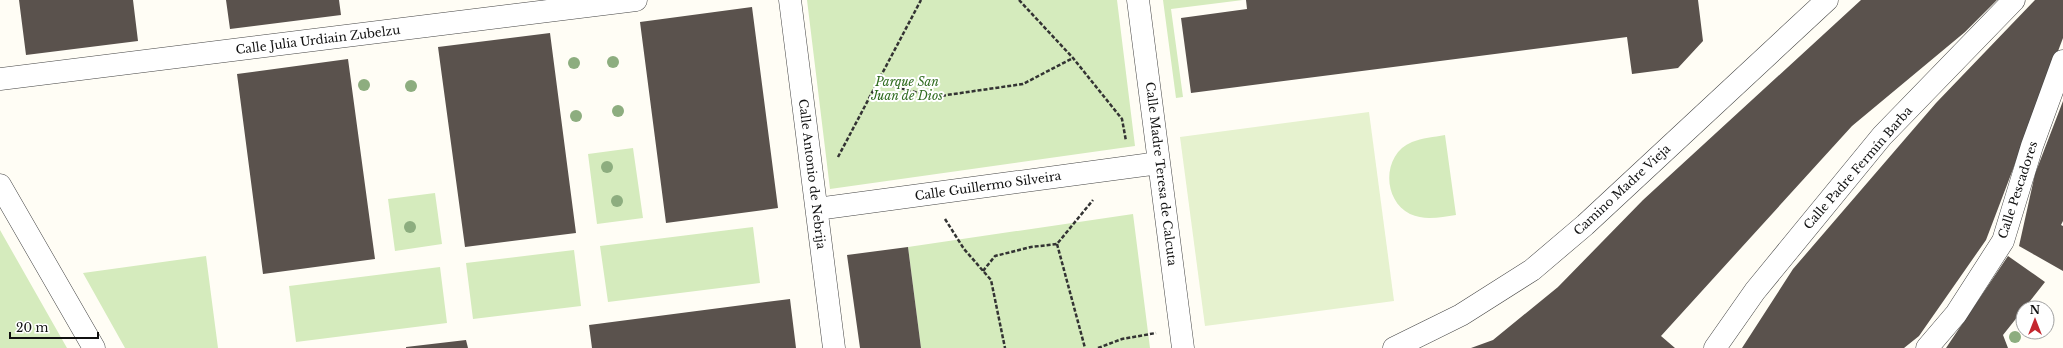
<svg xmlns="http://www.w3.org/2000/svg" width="2063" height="348" viewBox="0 0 2063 348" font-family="'Libre Baskerville',serif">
	<rect width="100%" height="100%" fill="#fffdf5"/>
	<path fill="#d5ebbd" d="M807,0H1117L1135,146L830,189Z
		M1163,0H1243L1171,9L1183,97L1176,98Z
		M1445,135L1456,215C1441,217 1425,221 1410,214C1382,200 1382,154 1412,142C1422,138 1434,137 1445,135Z
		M633,148L643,218L597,224L588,154Z
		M435,193L442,244L395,251L388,199Z
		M1133,214L1150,348H921L908,247Z
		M753,227L760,283L608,302L600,246Z
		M0,230L67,348H0Z
		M574,250L581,306L473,319L466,263Z
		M206,256L218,348H125L83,273Z
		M440,267L447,323L296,342L289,286Z"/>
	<path fill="#e6f2cf" d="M1369,112L1394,301L1205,326L1180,137Z"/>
	<path fill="#5a524d" d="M19,0H133L138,41L26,55Z
		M226,0H339L341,15L230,29Z
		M1246,0H1698L1703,41L1678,68L1632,74L1627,37L1191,93L1181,18L1247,9Z
		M1861,0H1997L1965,32L1852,126L1661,336L1675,348H1471L1493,340L1558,287L1643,200Z
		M2035,0H2063V38L1986,240L1919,336L1904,348H1742L1793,269L1936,103Z
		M752,7L778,208L666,223L640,22Z
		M550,33L576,233L465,247L438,47Z
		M348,59L375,259L263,274L237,74Z
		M2063,101V221L2061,225L2063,226V271L2019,246L2035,174Z
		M908,247L921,348H860L847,255Z
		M2008,256L2045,282L2003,335L2008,348H1946Z
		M790,299L796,348H592L589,325Z
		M466,340L468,348H406V347Z"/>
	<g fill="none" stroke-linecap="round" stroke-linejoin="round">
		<g stroke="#444" stroke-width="23">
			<path id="minor" d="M790,0L834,348
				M1138,0L1183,348
				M0,79L636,0
				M0,185L94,348
				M817,209L1159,163
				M1394,348L1461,315L1532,270L1585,225L1827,0
				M1715,348L1755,291L1882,136L2014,0
				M1927,348L1956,314L2003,241L2032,146L2063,61"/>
		</g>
		<path stroke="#333" stroke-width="2.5" stroke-dasharray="4 2" stroke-linecap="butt" d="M1019,0L1073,58L1122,119L1126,141
			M878,82L933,97L1023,84L1073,58
			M838,157L921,0
			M945,219L964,249L991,280L1005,348
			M1057,244L1085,348
			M983,271L995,256L1031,247L1057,244L1093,200
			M1098,348L1122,339L1156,333"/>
		<use href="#minor" stroke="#fff" stroke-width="22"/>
	</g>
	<g fill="#8dad7f">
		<circle cx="613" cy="62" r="6"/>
		<circle cx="574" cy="63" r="6"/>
		<circle cx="364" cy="85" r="6"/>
		<circle cx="411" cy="86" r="6"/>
		<circle cx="618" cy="111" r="6"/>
		<circle cx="576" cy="116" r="6"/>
		<circle cx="607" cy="167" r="6"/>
		<circle cx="617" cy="201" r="6"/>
		<circle cx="410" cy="227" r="6"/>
		<circle cx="2015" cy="337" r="6"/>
	</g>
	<g text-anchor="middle" stroke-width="4" stroke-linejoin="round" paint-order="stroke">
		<g font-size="12" fill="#111" stroke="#fff">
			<text transform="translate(318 40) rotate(-7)" y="4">Calle Julia Urdiain Zubelzu</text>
			<text transform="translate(1858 168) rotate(-49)" y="4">Calle Padre Fermín Barba</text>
			<text transform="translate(812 174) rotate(83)" y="4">Calle Antonio de Nebrija</text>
			<text transform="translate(1161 174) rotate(83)" y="4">Calle Madre Teresa de Calcuta</text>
			<text transform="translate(988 186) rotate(-8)" y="4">Calle Guillermo Silveira</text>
			<text transform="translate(1622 190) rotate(-43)" y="4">Camino Madre Vieja</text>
			<text transform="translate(2018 190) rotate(-72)" y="4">Calle Pescadores</text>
		</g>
		<g font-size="12" font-style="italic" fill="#2f6b1f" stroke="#fff">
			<text x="907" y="86">Parque San<tspan x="907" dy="14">Juan de Dios</tspan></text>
		</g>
	</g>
	<g transform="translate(2035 320)"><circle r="19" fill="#ffffff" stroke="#a0a0a0"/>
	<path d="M0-3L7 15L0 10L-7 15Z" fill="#c4262e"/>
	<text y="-6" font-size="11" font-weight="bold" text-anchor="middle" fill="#111111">N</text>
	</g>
	<path d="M10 332v6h88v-6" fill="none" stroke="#111111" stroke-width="2"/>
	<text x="16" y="332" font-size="12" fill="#111111" stroke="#ffffff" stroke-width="3" paint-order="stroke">20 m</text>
</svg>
